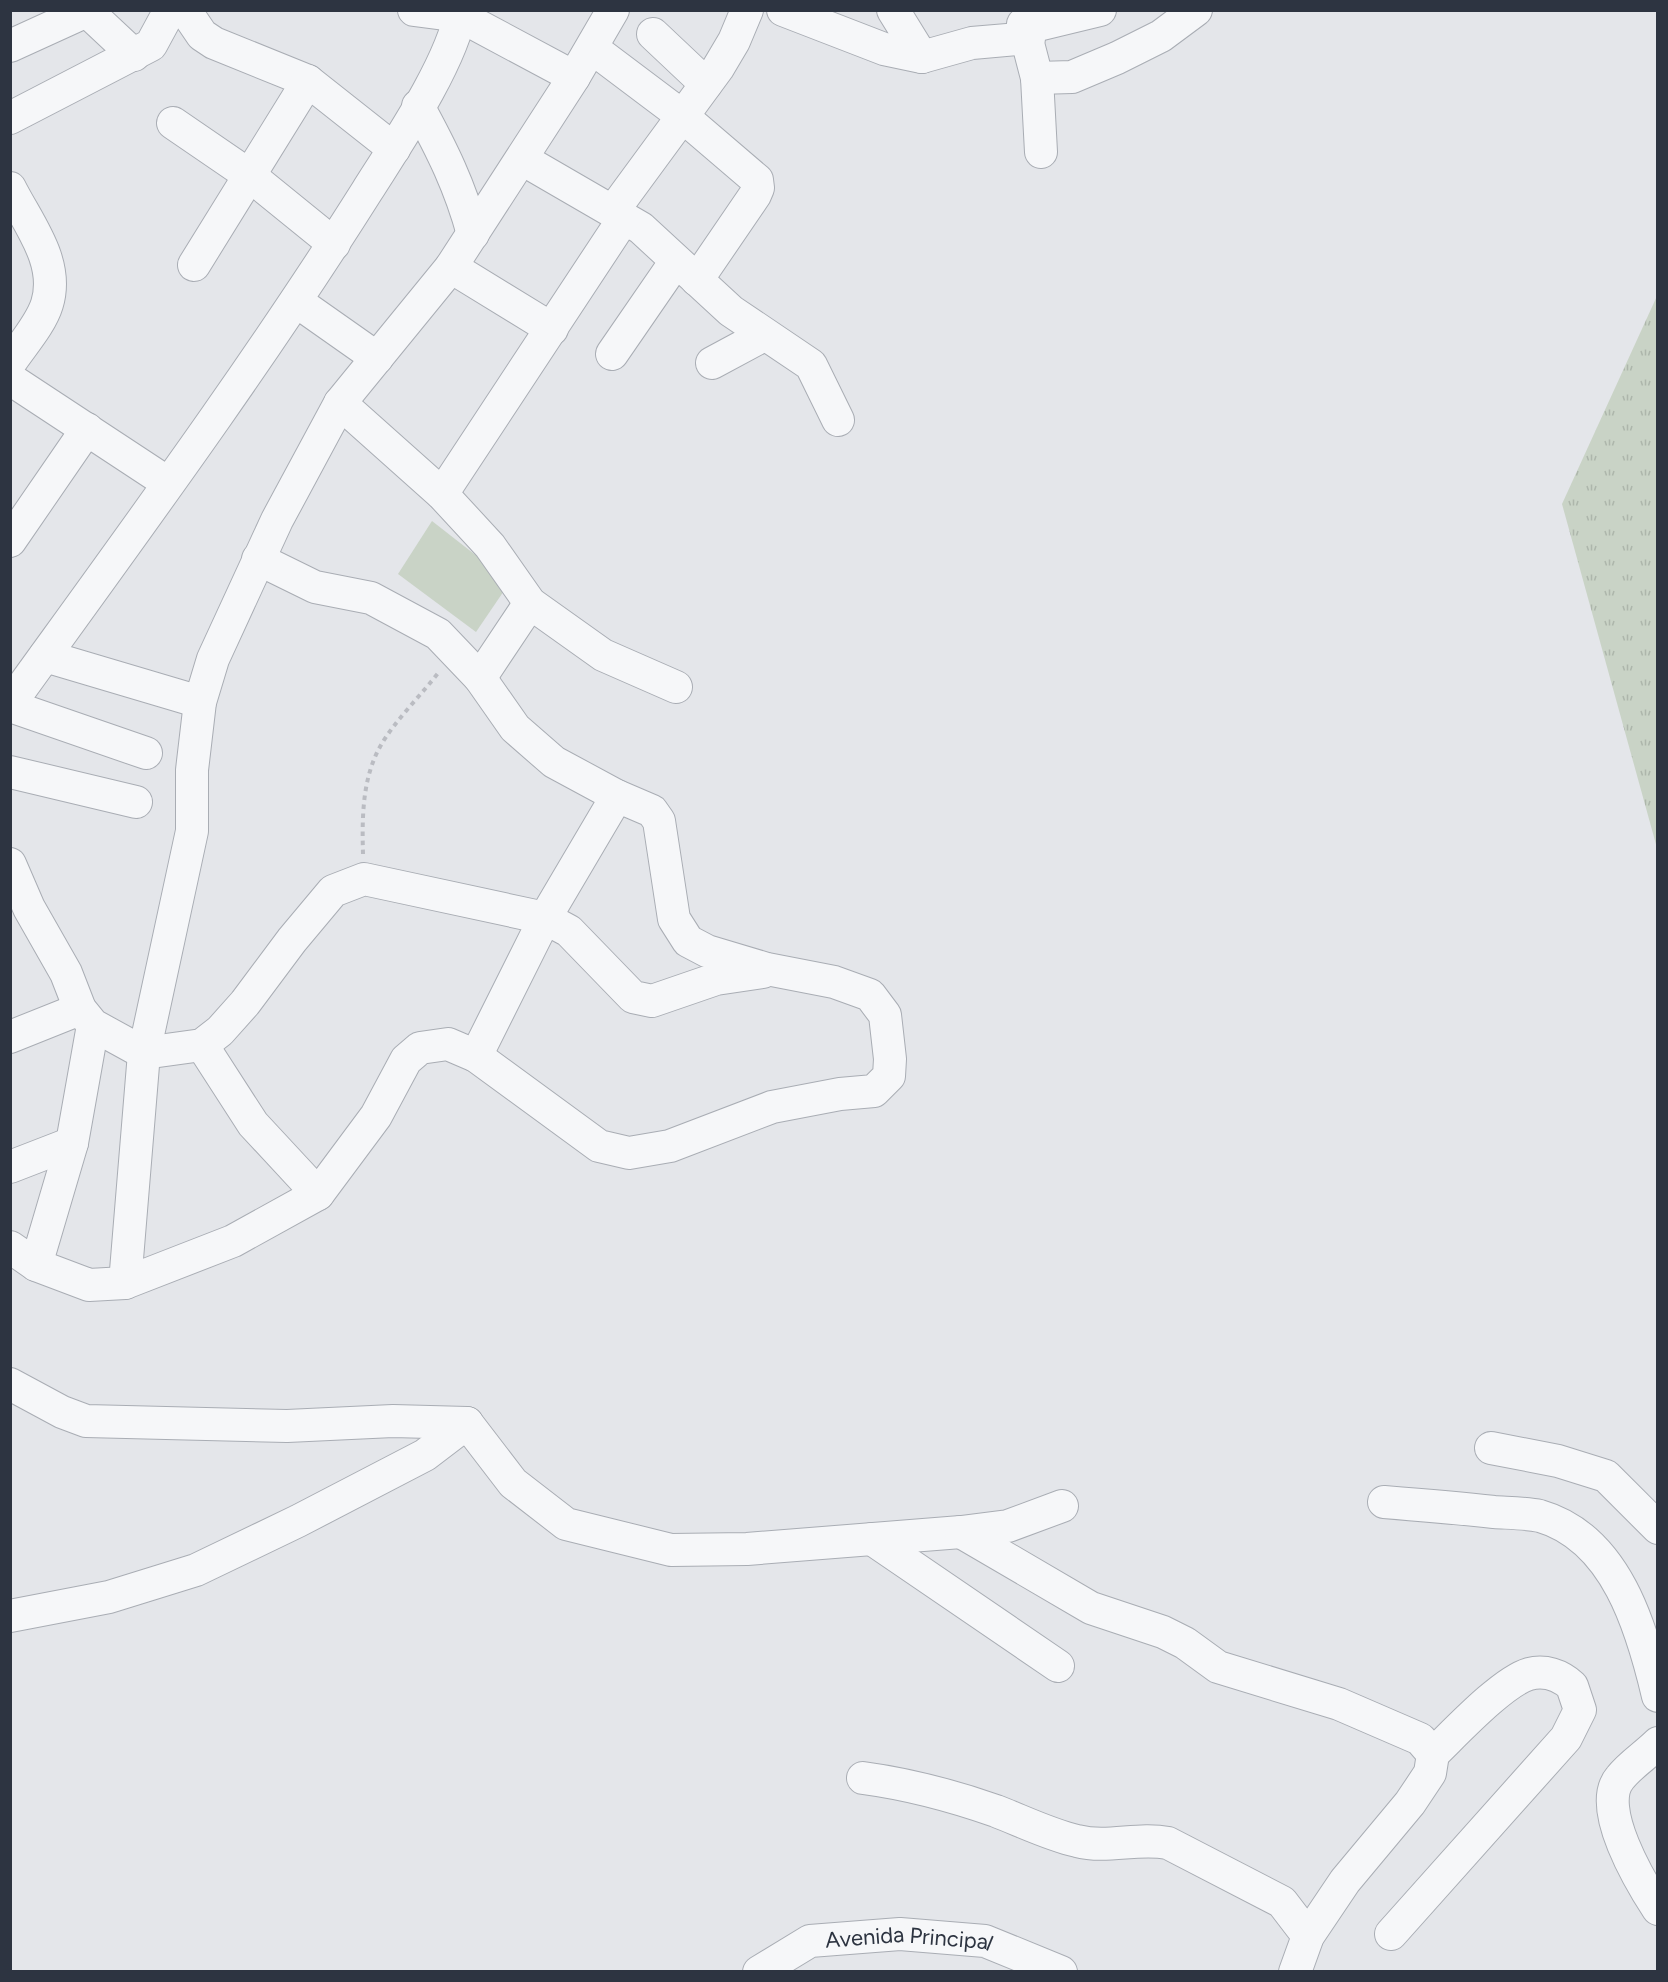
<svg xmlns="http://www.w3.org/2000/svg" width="1668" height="1982" viewBox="0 0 1668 1982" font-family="Figtree,sans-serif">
	<defs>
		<pattern id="grass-tufts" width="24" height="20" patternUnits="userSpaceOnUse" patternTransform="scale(1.5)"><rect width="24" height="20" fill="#c9d3c6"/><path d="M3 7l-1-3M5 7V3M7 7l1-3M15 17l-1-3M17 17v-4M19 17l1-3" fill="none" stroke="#adb6ab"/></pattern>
	</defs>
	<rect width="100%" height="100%" fill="#e4e6ea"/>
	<path fill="url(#grass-tufts)" d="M1657,296V848L1562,504Z"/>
	<path fill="#c9d3c6" d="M432,521L510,582L476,632L398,574Z"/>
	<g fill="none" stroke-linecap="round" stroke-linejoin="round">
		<g stroke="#a9adb4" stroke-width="34">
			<g id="minor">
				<path d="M86,10L134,55"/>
				<path d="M185,10L202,35L214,43L308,81L394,149"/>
				<path d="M414,10L460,16L574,77"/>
				<path d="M783,10L884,49L922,57L893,10"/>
				<path d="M653,34L706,84"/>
				<path d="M10,46L89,10"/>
				<path d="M592,48L681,115L757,180L758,188L755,195L697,280"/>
				<path d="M922,57L972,43L1029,38"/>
				<path d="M1037,78L1072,77L1117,58L1161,36L1196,10"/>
				<path d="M418,106C442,150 460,186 473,234"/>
				<path d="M10,118L151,45L170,10"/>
				<path d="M173,123L249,175L334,244"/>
				<path d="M1041,152L1037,78L1023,24L1038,25L1100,10"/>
				<path d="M522,159L641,228L731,311L811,365L838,420"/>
				<path d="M10,188C28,224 60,262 47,304C41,324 22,345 10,363"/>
				<path d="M613,211L718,68L734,41L747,10"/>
				<path d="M194,265L308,81"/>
				<path d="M451,267L552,329"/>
				<path d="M296,301L377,358"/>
				<path d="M612,354L676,261"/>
				<path d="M712,363L764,335"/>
				<path d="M10,379L168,483"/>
				<path d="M340,403L442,494L490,546L530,603L603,655L676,687"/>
				<path d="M442,494L624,218"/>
				<path d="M10,541L87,429"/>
				<path d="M45,656L200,702"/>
				<path d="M480,678L530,603"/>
				<path d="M10,704C132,535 256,367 367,191C396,145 452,63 461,10"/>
				<path d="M10,706L146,753"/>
				<path d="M10,772L136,802"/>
				<path d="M10,864L29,908L66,973L80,1009L93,1025L144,1053L202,1045L220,1031L245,1003L292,940L333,891L364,879L545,918L569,931L633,997L652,1001L716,979L763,972"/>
				<path d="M10,1037L80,1009"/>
				<path d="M202,1045L253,1124L318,1194"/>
				<path d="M476,1056L545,918L617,796"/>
				<path d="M10,1167L72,1143"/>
				<path d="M10,1247L36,1265L89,1285L125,1283L233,1241L318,1194L376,1116L406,1060L420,1048L448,1044L476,1056L599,1146L629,1153L670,1146L772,1107L840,1094L874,1091L889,1076L890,1059L885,1015L870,995L834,982L767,969L707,951L688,941L674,919L659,821L652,811L617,796L554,762L515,728L480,678L438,634L371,598L315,587L258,559"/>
				<path d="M36,1265L72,1143L93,1025"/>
				<path d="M125,1283L144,1053L192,831V770L200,702L213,659L277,520L340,403L451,267L574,77L613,10"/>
				<path d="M10,1384L62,1412L86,1421L287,1426L393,1421L467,1423"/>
				<path d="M467,1423L513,1483L566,1524L671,1550L747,1549L961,1532L1008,1526L1062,1506"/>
				<path d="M1491,1448L1558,1461L1606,1476L1658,1528"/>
				<path d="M1384,1502C1421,1505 1457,1508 1494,1512C1509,1513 1526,1513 1540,1516C1616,1538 1642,1628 1658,1696"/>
				<path d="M961,1532L1091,1608L1163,1632L1185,1643L1218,1667L1339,1704L1420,1739L1433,1754L1430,1773L1410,1803L1345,1881L1308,1936L1295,1972"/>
				<path d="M872,1539L1058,1666"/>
				<path d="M10,1616L109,1597L196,1570L298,1521L425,1455L467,1423"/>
				<path d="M1658,1743C1646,1755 1630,1765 1620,1778C1595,1807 1641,1883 1658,1909"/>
				<path d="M863,1778C908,1784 953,1796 996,1811C1022,1821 1050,1835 1077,1841C1108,1849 1137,1837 1168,1843L1282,1902L1308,1936"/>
				<path d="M1391,1934L1566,1738L1580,1710L1572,1686C1560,1675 1545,1670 1529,1674C1502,1682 1455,1733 1433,1754"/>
				<path id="s1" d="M759,1972L810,1941L900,1934L985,1941L1061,1972"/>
			</g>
		</g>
		<path stroke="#babcc2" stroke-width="4" stroke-dasharray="4.5 4.5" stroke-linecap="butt" d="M363,854C362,818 362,778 381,745C394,722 422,694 439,672"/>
		<use href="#minor" stroke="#f6f7f9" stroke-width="32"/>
	</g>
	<g text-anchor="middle" stroke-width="5" stroke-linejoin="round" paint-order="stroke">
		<g font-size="22" fill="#2d3441" stroke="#f3f5f8">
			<text dy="8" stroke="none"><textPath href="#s1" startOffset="159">Avenida Principal</textPath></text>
		</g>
	</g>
	<rect width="1668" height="1982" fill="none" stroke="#2d3441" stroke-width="24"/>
</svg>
